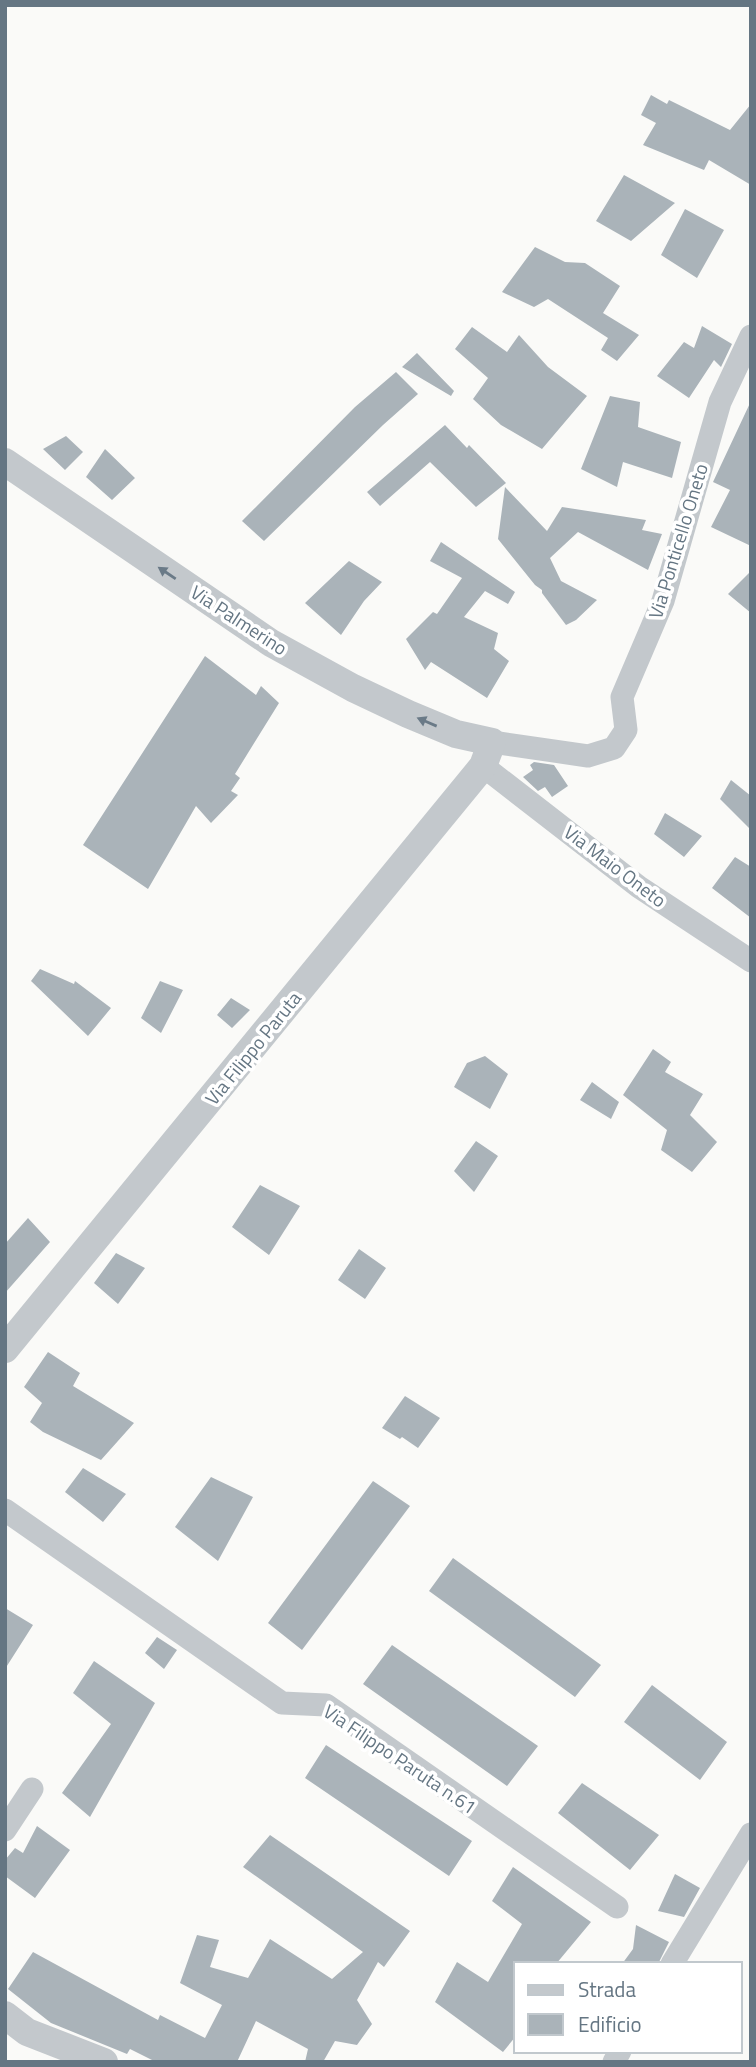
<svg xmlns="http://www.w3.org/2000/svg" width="756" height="2067" viewBox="0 0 756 2067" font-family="'Titillium Web',sans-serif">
	<rect width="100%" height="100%" fill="#fafaf8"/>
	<path fill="#aab3b9" d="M651,95L667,104L669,100L730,130L751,104V185L709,160L704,170L643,145L656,123L641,115Z
		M624,175L675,203L631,241L596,221Z
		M685,209L724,230L697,278L661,255Z
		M535,247L565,262L585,263L620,286L603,313L639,335L617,361L601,350L608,338L548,299L534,307L502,292Z
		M702,326L732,344L721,367L714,360L689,398L657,376L684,342L694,348Z
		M472,327L507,352L519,335L548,367L587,396L542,449L501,425L473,399L488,378L455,349Z
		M417,353L454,391L451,396L402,367Z
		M396,372L418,394L383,425L264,541L242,521L355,407Z
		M610,396L640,402L638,427L681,442L672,478L623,462L617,487L581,469Z
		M751,401V546L711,527L730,490L713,482Z
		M445,425L467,448L469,445L506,483L476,507L430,462L380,506L367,492Z
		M66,436L83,452L65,470L43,449Z
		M105,449L135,478L112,500L86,477Z
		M505,487L547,531L562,507L646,520L642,530L662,534L648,570L578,532L550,558L561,581L597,600L576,620L566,625L542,593V590L535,585L498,539Z
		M441,542L515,592L508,604L485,591L464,617L498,633L494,649L509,661L487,698L431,662L425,670L406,639L433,612L437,614L462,578L430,561Z
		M349,561L382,582L364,601L341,635L305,603Z
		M751,571V613L728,594Z
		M205,656L256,695L261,686L279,703L235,774L240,778L231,791L238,795L211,823L196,806L148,889L83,845Z
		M534,762L554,765L568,786L552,797L545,787L538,791L523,777L533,770L530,765Z
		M731,780L751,796V830L720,799Z
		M665,813L702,836L684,857L654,834Z
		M735,857L751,867V918L712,888Z
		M40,969L74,984L75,981L111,1008L88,1036L31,981Z
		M160,981L183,990L161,1033L141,1018Z
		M231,998L250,1010L232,1028L217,1015Z
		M653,1049L671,1062L665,1072L703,1094L690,1115L717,1142L692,1172L661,1150L667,1130L623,1095Z
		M485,1056L508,1074L490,1109L454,1087L467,1063Z
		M592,1082L619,1102L611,1119L580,1100Z
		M476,1141L498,1156L474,1192L454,1171Z
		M260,1185L300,1206L269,1255L232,1227Z
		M28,1218L50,1242L5,1293V1244Z
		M359,1249L386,1268L365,1299L338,1280Z
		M116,1253L145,1268L118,1304L94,1283Z
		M48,1352L80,1373L73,1386L134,1423L101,1460L43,1432L30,1422L42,1403L24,1387Z
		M405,1396L440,1418L418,1448L402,1437L400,1439L382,1428Z
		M83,1468L126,1494L103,1522L65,1492Z
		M211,1477L253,1497L218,1561L175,1527Z
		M373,1481L410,1506L302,1650L268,1623Z
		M453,1558L601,1665L575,1697L429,1591Z
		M5,1608L33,1625L5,1669Z
		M157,1637L177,1650L164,1669L145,1653Z
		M392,1645L538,1746L507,1786L363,1684Z
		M94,1661L155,1703L90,1817L62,1793L111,1724L73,1693Z
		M652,1685L727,1742L700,1780L624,1722Z
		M326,1745L472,1841L449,1876L305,1778Z
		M582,1783L659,1835L630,1870L558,1813Z
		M37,1826L70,1850L35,1898L5,1876V1860L15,1848L23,1853Z
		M270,1835L410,1931L384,1967L378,1962L357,2000L372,2024L357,2045L335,2041L323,2062H305L308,2049L256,2021L237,2062H156L130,2049L127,2054L51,2023L8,1989L33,1952L158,2020L160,2015L205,2038L222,2005L180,1983L197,1935L219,1940L210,1967L248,1978L270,1939L332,1979L363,1952L243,1867Z
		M513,1867L591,1922L556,1964H516V2036L503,2052L435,2002L457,1962L488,1982L522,1924L492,1901Z
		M675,1874L700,1888L684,1917L658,1911Z
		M636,1925L669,1942L658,1964H622L633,1949Z"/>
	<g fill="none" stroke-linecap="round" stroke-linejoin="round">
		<path stroke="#c3c8cc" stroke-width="23" d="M492,742L588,756L614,748L626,730L622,697L663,601L720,402L751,336
			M483,766L639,887L751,961
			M5,1510L282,1703L326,1705L617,1907
			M5,1830L32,1789
			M672,1964L751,1834
			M614,2062L620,2051"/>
		<path stroke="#c3c8cc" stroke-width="28" d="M5,462L271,643L353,688L408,714L456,734L492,742L483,766L5,1349
			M5,2015L27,2032L104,2062"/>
	</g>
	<defs><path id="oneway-solid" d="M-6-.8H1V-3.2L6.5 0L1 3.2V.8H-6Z" transform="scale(1.75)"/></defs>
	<g fill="#6a7a87">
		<use href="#oneway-solid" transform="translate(167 573) rotate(-146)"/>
		<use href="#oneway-solid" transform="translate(427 722) rotate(-157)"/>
	</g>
	<g text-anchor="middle" stroke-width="7" stroke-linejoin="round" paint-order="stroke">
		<g font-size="19" fill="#657683" stroke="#fff">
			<text transform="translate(678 541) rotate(-73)" y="7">Via Ponticello Oneto</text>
			<text transform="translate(239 620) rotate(33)" y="7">Via Palmerino</text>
			<text transform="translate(615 866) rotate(37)" y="7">Via Maio Oneto</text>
			<text transform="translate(253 1048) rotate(-51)" y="7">Via Filippo Paruta</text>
			<text transform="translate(400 1759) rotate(34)" y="7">Via Filippo Paruta n.61</text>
		</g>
	</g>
	<rect width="756" height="2067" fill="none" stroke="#657683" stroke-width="14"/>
	<rect x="514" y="1962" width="228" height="91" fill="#ffffff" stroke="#c1c8cd" stroke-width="2"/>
	<rect x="528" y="1985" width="35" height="10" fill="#c3c8cc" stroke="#c1c8cd" stroke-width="2"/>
	<text x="578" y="1997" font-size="21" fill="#657683">Strada</text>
	<rect x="528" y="2014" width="35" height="21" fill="#aab3b9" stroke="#c1c8cd" stroke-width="2"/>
	<text x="578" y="2032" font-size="21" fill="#657683">Edificio</text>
</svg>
